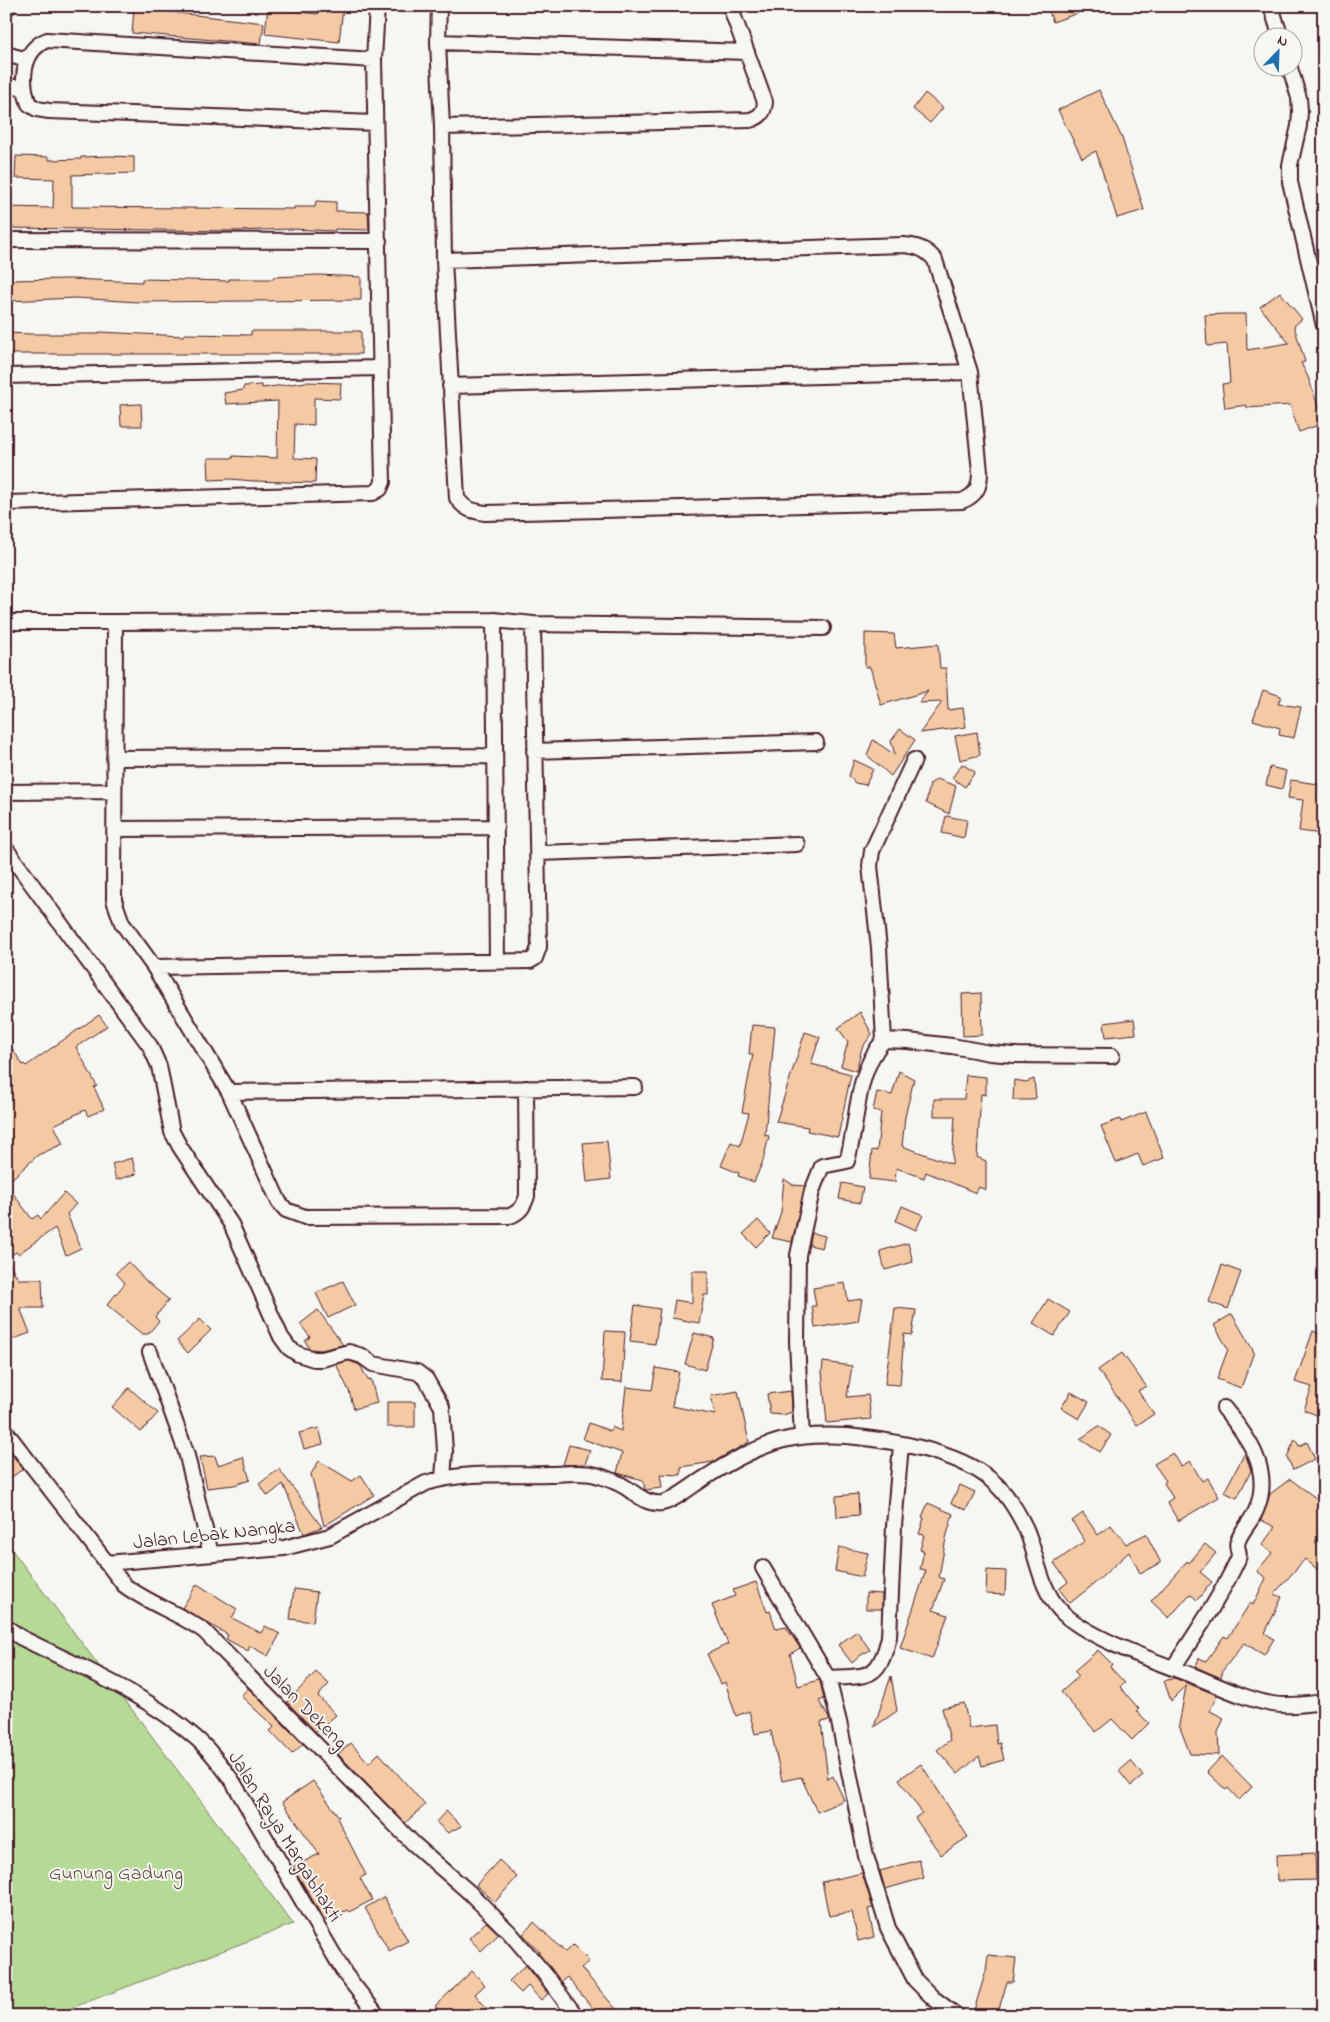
<svg xmlns="http://www.w3.org/2000/svg" width="1330" height="2022" viewBox="0 0 1330 2022" font-family="'Indie Flower',sans-serif">
	<rect width="100%" height="100%" fill="#f6f6f2"/>
	<filter id="ink" filterUnits="userSpaceOnUse"><feTurbulence type="fractalNoise" baseFrequency=".02" numOctaves="2"/><feDisplacementMap in="SourceGraphic" scale="10" xChannelSelector="R" yChannelSelector="G"/><feConvolveMatrix kernelMatrix="1 2 1 2 8 2 1 2 1" color-interpolation-filters="sRGB"/></filter>
	<g filter="url(#ink)">
		<path fill="#b5da95" stroke="#807c60" d="M6,1542L293,1924L50,2016H6Z"/>
		<path fill="#f3caa3" stroke="#4a1f2b" d="M268,6L289,7V11L318,14L319,6L343,8L339,42L265,34Z
			M1047,6H1092V8L1053,22Z
			M134,8L264,23L261,44L132,33Z
			M1099,90L1122,138L1144,210L1117,218L1096,151L1082,158L1058,110Z
			M925,93L943,108L930,123L913,109Z
			M16,156L49,157V160L81,159V157L109,156L134,157V173L72,175V207L294,209V207H315L316,201L336,202V211L368,212L369,230L335,229V231L290,229L235,231L6,228V207L53,208L54,179L15,178Z
			M318,275L361,277V300L138,302L76,298L7,301L6,280L70,279L142,282V279L229,281V279H273V277Z
			M1280,292L1302,319L1294,326L1305,362L1301,363L1308,377L1324,423L1299,432L1290,405L1247,408V405L1225,408L1222,384L1230,383L1227,344L1207,346L1205,315L1225,314H1246L1247,350L1289,343L1260,307Z
			M251,331H361V354H6V333L31,334H99V332L184,336V334L251,335Z
			M306,382L341,383L340,399L314,398V425L295,424L294,458L316,459L315,483L253,481L231,479L209,480L208,458H233V456L277,458L278,401L226,404L224,393L243,390L244,386L262,385V388Z
			M141,404L142,426H121L120,405Z
			M865,633L894,634L896,648L938,644L940,668H946L948,710L963,708L966,727L920,733L942,702L919,703L928,691L881,705L870,667H865Z
			M1263,690L1281,696L1278,704L1301,707L1294,738L1279,735L1280,728L1253,720Z
			M900,729L915,740L891,776L867,755L873,740L895,755L891,741Z
			M977,732L980,755L960,760L955,736Z
			M854,760L873,769L866,785L855,783L849,776Z
			M962,764L975,772L965,787L952,778Z
			M1270,767L1286,771L1282,789L1266,785Z
			M937,779L956,786L949,814L926,803L930,784Z
			M1291,780L1324,785L1322,834L1299,831L1303,800L1288,798Z
			M946,816L967,820L964,838L942,833Z
			M981,993L982,1035L963,1036L962,994Z
			M860,1012L872,1034L862,1048L856,1071L841,1066L848,1042L838,1028Z
			M99,1015L107,1026L76,1047L97,1086L94,1087L104,1109L88,1116L85,1110L54,1125L63,1144L38,1155L6,1184V1039L23,1065L24,1064L26,1066Z
			M1134,1019L1136,1034L1106,1037L1104,1023Z
			M752,1025L775,1027L765,1135L769,1136L763,1161L754,1182L738,1176L739,1173L721,1166L731,1142L740,1146L749,1113L742,1112L753,1054H749Z
			M805,1032L820,1037L811,1064L851,1074L838,1137L807,1131L808,1127L776,1122Z
			M899,1071L914,1079L905,1117L902,1146L952,1164L955,1116H934V1099H964L966,1075L986,1077V1095L981,1094L977,1157L986,1161V1190L979,1187L976,1193L926,1172L924,1178L896,1168L895,1182L869,1179L872,1150L877,1151L881,1112L873,1110L877,1092L892,1095Z
			M1034,1079L1036,1098L1030,1100H1013L1014,1080L1026,1082Z
			M1146,1112L1164,1158L1143,1166L1138,1154L1116,1163L1101,1126L1120,1119L1121,1122Z
			M607,1141L611,1179L587,1182L583,1143Z
			M132,1158L136,1174L116,1180L112,1164Z
			M784,1179L793,1185L805,1186L792,1242L772,1238L781,1212Z
			M842,1183L863,1187L860,1203L839,1199Z
			M6,1184L32,1219L38,1215L41,1219L64,1193L76,1204L67,1214L81,1248L66,1255L55,1228L18,1254L16,1252L7,1258L18,1279H42L43,1308H20L30,1333L11,1340L6,1326Z
			M902,1206L923,1215L916,1230L896,1221Z
			M758,1220L770,1233L756,1247L743,1234Z
			M812,1233L825,1236L822,1248L809,1245Z
			M908,1243L913,1262L885,1270L880,1251Z
			M128,1262L146,1281L169,1300L155,1317L159,1321L148,1334H142L107,1305L125,1283L116,1273Z
			M1222,1265L1241,1272L1228,1309L1209,1302Z
			M692,1271H708V1295H704L699,1323L672,1318L675,1300L692,1303Z
			M343,1281L355,1305L328,1318L316,1293Z
			M845,1283L848,1301L862,1299L858,1321L815,1328L812,1306H816L813,1288Z
			M1048,1299L1070,1312L1054,1336L1033,1323Z
			M635,1305L660,1309L655,1344L630,1341Z
			M895,1308L916,1310L912,1335L904,1334L900,1385L885,1384Z
			M318,1310L343,1345L321,1350L310,1349L305,1341L310,1337L300,1324Z
			M1232,1314L1254,1352L1241,1388L1217,1379L1228,1349L1214,1325Z
			M200,1319L211,1330L188,1353L177,1341Z
			M605,1331L625,1332L622,1382L602,1381Z
			M1313,1331L1324,1336V1418L1304,1410L1312,1387L1295,1382Z
			M694,1333L714,1338L705,1370L685,1364Z
			M1122,1353L1146,1386L1138,1391L1154,1414L1137,1425L1098,1370Z
			M349,1361L360,1365L368,1380L371,1379L377,1403L354,1409L349,1391L336,1364Z
			M823,1362L852,1366L847,1397L868,1395L871,1419L827,1423L822,1372Z
			M656,1368L679,1372L672,1406L715,1415L711,1396L738,1391L749,1442L713,1462L681,1467V1475L660,1474L662,1488L645,1490L643,1480L617,1473L622,1453L583,1439L589,1423L610,1431L612,1427L621,1431L626,1387L652,1390Z
			M129,1388L158,1413L141,1432L112,1407Z
			M791,1391L792,1412L783,1415L770,1414L767,1394Z
			M1071,1392L1089,1402L1079,1419L1061,1408Z
			M387,1402H415V1427H387Z
			M1099,1426L1111,1435L1100,1452L1080,1439Z
			M319,1428L323,1444L304,1449L299,1433Z
			M1295,1439L1299,1446L1307,1442L1315,1459L1293,1470L1287,1457Z
			M569,1445L590,1450L585,1464L563,1465Z
			M6,1447L23,1469L6,1481Z
			M1173,1453L1181,1466L1190,1461L1202,1481L1208,1478L1219,1497L1178,1521L1167,1502L1173,1498L1164,1483L1166,1481L1154,1464Z
			M1245,1453L1251,1471L1237,1498L1224,1492Z
			M215,1456L218,1465L243,1457L250,1480L234,1485L207,1488L200,1457Z
			M319,1461L352,1481L361,1475L374,1495L324,1526L311,1474Z
			M279,1469L288,1481L322,1527L304,1534L283,1484L268,1496L259,1484Z
			M1290,1479L1324,1504V1530L1315,1542L1324,1549V1575L1305,1559L1274,1594L1282,1597L1265,1633L1274,1639L1264,1655L1244,1643L1223,1670L1221,1678L1196,1667L1199,1658L1206,1661L1224,1636L1228,1638L1250,1603L1253,1605L1266,1578L1257,1571L1272,1553L1262,1545L1275,1527L1261,1520L1270,1494Z
			M960,1485L975,1492L966,1510L951,1503Z
			M858,1494L859,1515L837,1517L836,1496Z
			M928,1503L953,1514L946,1538L939,1577L944,1579L933,1610L948,1615L932,1659L900,1648L926,1570L920,1569L924,1551L920,1550L924,1535L919,1534L924,1518L922,1517Z
			M1083,1513L1098,1535L1111,1525L1126,1544L1146,1534L1161,1563L1140,1573L1129,1552L1094,1584L1070,1603L1059,1589L1068,1582L1054,1563L1085,1541L1072,1521Z
			M1205,1544L1216,1553L1200,1572L1212,1582L1197,1600L1190,1594L1169,1618L1151,1601L1187,1561L1189,1563Z
			M839,1547L868,1553L862,1577L835,1571Z
			M987,1570L1006,1571L1005,1595L986,1594Z
			M756,1582L767,1612L770,1611L776,1629L786,1627L800,1648L790,1654L798,1686L819,1680L820,1681L824,1699L819,1701L830,1720L821,1722L828,1779L833,1776L844,1800L817,1812L801,1777L782,1781L771,1731L755,1734L749,1711L736,1716L725,1682L721,1684L707,1654L728,1644L712,1605L735,1596L733,1590Z
			M197,1584L237,1609L232,1618L261,1633L265,1626L280,1634L268,1656L250,1646L248,1651L226,1639L228,1635L182,1608Z
			M294,1589L317,1592L313,1622L290,1619Z
			M866,1593L882,1594V1609H866Z
			M857,1631L870,1650L861,1655L852,1663L838,1645Z
			M1098,1650L1112,1664L1110,1667L1125,1683L1120,1687L1139,1709L1136,1711L1149,1723L1132,1740L1112,1719L1096,1732L1061,1692L1079,1676L1074,1671Z
			M316,1672L329,1684L318,1696L336,1715L316,1732L287,1702Z
			M891,1676L897,1711L874,1727Z
			M1174,1678L1217,1695L1210,1711L1224,1718L1218,1732L1219,1755L1190,1754L1179,1725L1186,1686L1171,1701L1164,1681Z
			M248,1688L303,1744L292,1754L270,1731L274,1727L241,1696Z
			M964,1703L969,1728L995,1725L997,1744L1000,1743L1004,1760L982,1766L979,1756L958,1774L937,1750L950,1740L942,1708Z
			M351,1743L369,1763L379,1753L425,1805L405,1823L338,1754Z
			M1222,1756L1252,1787L1239,1800L1228,1788L1226,1790L1207,1772Z
			M1131,1761L1143,1776L1131,1786L1119,1771Z
			M921,1764L968,1837L941,1855L915,1818L922,1813L899,1779Z
			M313,1781L339,1817L337,1818L366,1875L360,1878L372,1900L349,1912L347,1910L325,1921L293,1867L319,1854L282,1802Z
			M446,1811L461,1826L448,1833L436,1822Z
			M1315,1853L1316,1880L1277,1881L1276,1855Z
			M499,1860L517,1877L495,1902L476,1885Z
			M919,1860L924,1878L885,1889L880,1871Z
			M862,1873L873,1908L868,1909L874,1937L858,1941L852,1912L829,1916L822,1882Z
			M384,1897L408,1941L389,1951L365,1908Z
			M486,1922L499,1934L481,1951L469,1938Z
			M534,1922L565,1952L573,1945L589,1961L581,1968L622,2016H599L567,1977L561,1982L538,1953L540,1952L523,1934Z
			M988,1955L1016,1958L1013,1982H1007L997,2016L974,2010L986,1971Z
			M526,1965L548,1994L541,2000L528,1986L521,1993L509,1981Z
			M472,1971L485,1985L475,1994L493,2016H445L435,2006Z"/>
		<g fill="none" stroke-linecap="round" stroke-linejoin="round">
			<g stroke="#4a1f2b" stroke-width="18">
				<path id="minor" d="M439,6L438,42L442,127L444,260
					M1271,6L1281,38
					M6,10L8,6
					M438,42L747,52
					M6,54L27,60
					M374,60L47,40C22,50 20,81 29,104L37,109L49,111L375,123
					M1290,68L1299,98L1300,111L1299,126L1290,165V182L1324,326
					M6,86L24,88
					M442,127L750,120C760,117 764,113 765,102L730,6
					M6,240L379,241
					M903,245C917,246 926,249 935,260L970,372L980,472C980,486 977,495 962,501L485,513C472,511 464,509 457,498L444,260Z
					M6,376L380,368
					M450,386L970,372
					M6,503L373,493L380,489L383,482L374,60L377,6
					M494,620L497,961
					M6,622H115
					M534,751L816,742
					M114,758L495,756
					M6,792L114,791
					M115,829L496,827
					M6,849L150,1046L159,1066L172,1132L180,1147L231,1224L281,1337L289,1348L298,1354L314,1359H322L349,1352L362,1356L373,1364L417,1372L426,1379L442,1407L445,1451L443,1478
					M538,853L797,844
					M154,967L530,961L535,958L539,947C538,839 534,732 533,624
					M884,1040L908,1041L952,1046L990,1053L1014,1055L1112,1056
					M526,1088L527,1196C524,1206 520,1212 510,1216L305,1217L286,1210L279,1202L229,1092L154,967L122,923L114,900L115,622L494,620L533,624L823,628
					M229,1092L635,1087
					M150,1352L186,1452L211,1554
					M6,1432L124,1585C149,1604 179,1613 204,1631L414,1844L470,1893L510,1933L544,1973L576,2016
					M802,1437L797,1342L798,1255L812,1191L822,1166L847,1161C859,1121 854,1074 884,1040L879,948L870,866L872,851L914,760
					M106,1563L284,1548L330,1536L426,1483C466,1471 508,1475 549,1474C564,1474 582,1471 596,1475C606,1478 616,1481 625,1487C636,1494 647,1505 662,1503C674,1501 694,1484 706,1477C728,1463 755,1448 780,1441C801,1435 826,1435 847,1436C891,1440 956,1451 990,1479C1005,1491 1018,1512 1026,1529C1037,1555 1040,1589 1060,1610C1084,1637 1159,1663 1194,1676C1219,1686 1245,1699 1272,1704C1289,1707 1307,1704 1324,1702
					M763,1568L828,1678L839,1722L866,1856L888,1928L915,1980L933,1998L957,2016
					M6,1627L20,1637C79,1667 145,1693 196,1738C210,1750 222,1766 233,1782L345,1974L378,2016
					M1173,1668C1196,1633 1220,1598 1238,1559C1241,1553 1235,1547 1238,1541C1242,1529 1253,1520 1257,1508C1272,1469 1248,1437 1224,1408
					M828,1678C868,1676 879,1680 889,1637L894,1526L901,1445"/>
			</g>
			<use href="#minor" stroke="#f6f6f2" stroke-width="14"/>
		</g>
	</g>
	<g text-anchor="middle" stroke-width="4" stroke-linejoin="round" paint-order="stroke">
		<g font-size="20" fill="#4a1f2b" stroke="#f6f6f2">
			<text transform="translate(214 1533) rotate(-6)" y="7">Jalan Lebak Nangka</text>
			<text transform="translate(306 1706) rotate(45)" y="7">Jalan Dekeng</text>
			<text transform="translate(286 1836) rotate(58)" y="7">Jalan Raya Margabhakti</text>
		</g>
		<g font-size="20" fill="#654e46" stroke="#f6f6f2">
			<text x="116" y="1879">Gunung Gadung</text>
		</g>
	</g>
	<rect width="1330" height="2022" fill="none" stroke="#f6f6f2" stroke-width="25"/>
	<rect x="12" y="12" width="1305" height="1997" fill="none" stroke="#4a1f2b" stroke-width="2" filter="url(#ink)"/>
	<g transform="translate(1278 52) rotate(23)"><circle r="24" fill="#f6f6f2" stroke="#b1a0a2"/>
	<path d="M0-4L9 19L0 12L-9 19Z" fill="#1f6fb2"/>
	<text y="-8" font-size="14" font-weight="bold" text-anchor="middle" fill="#4a1f2b">N</text>
	</g>
</svg>
